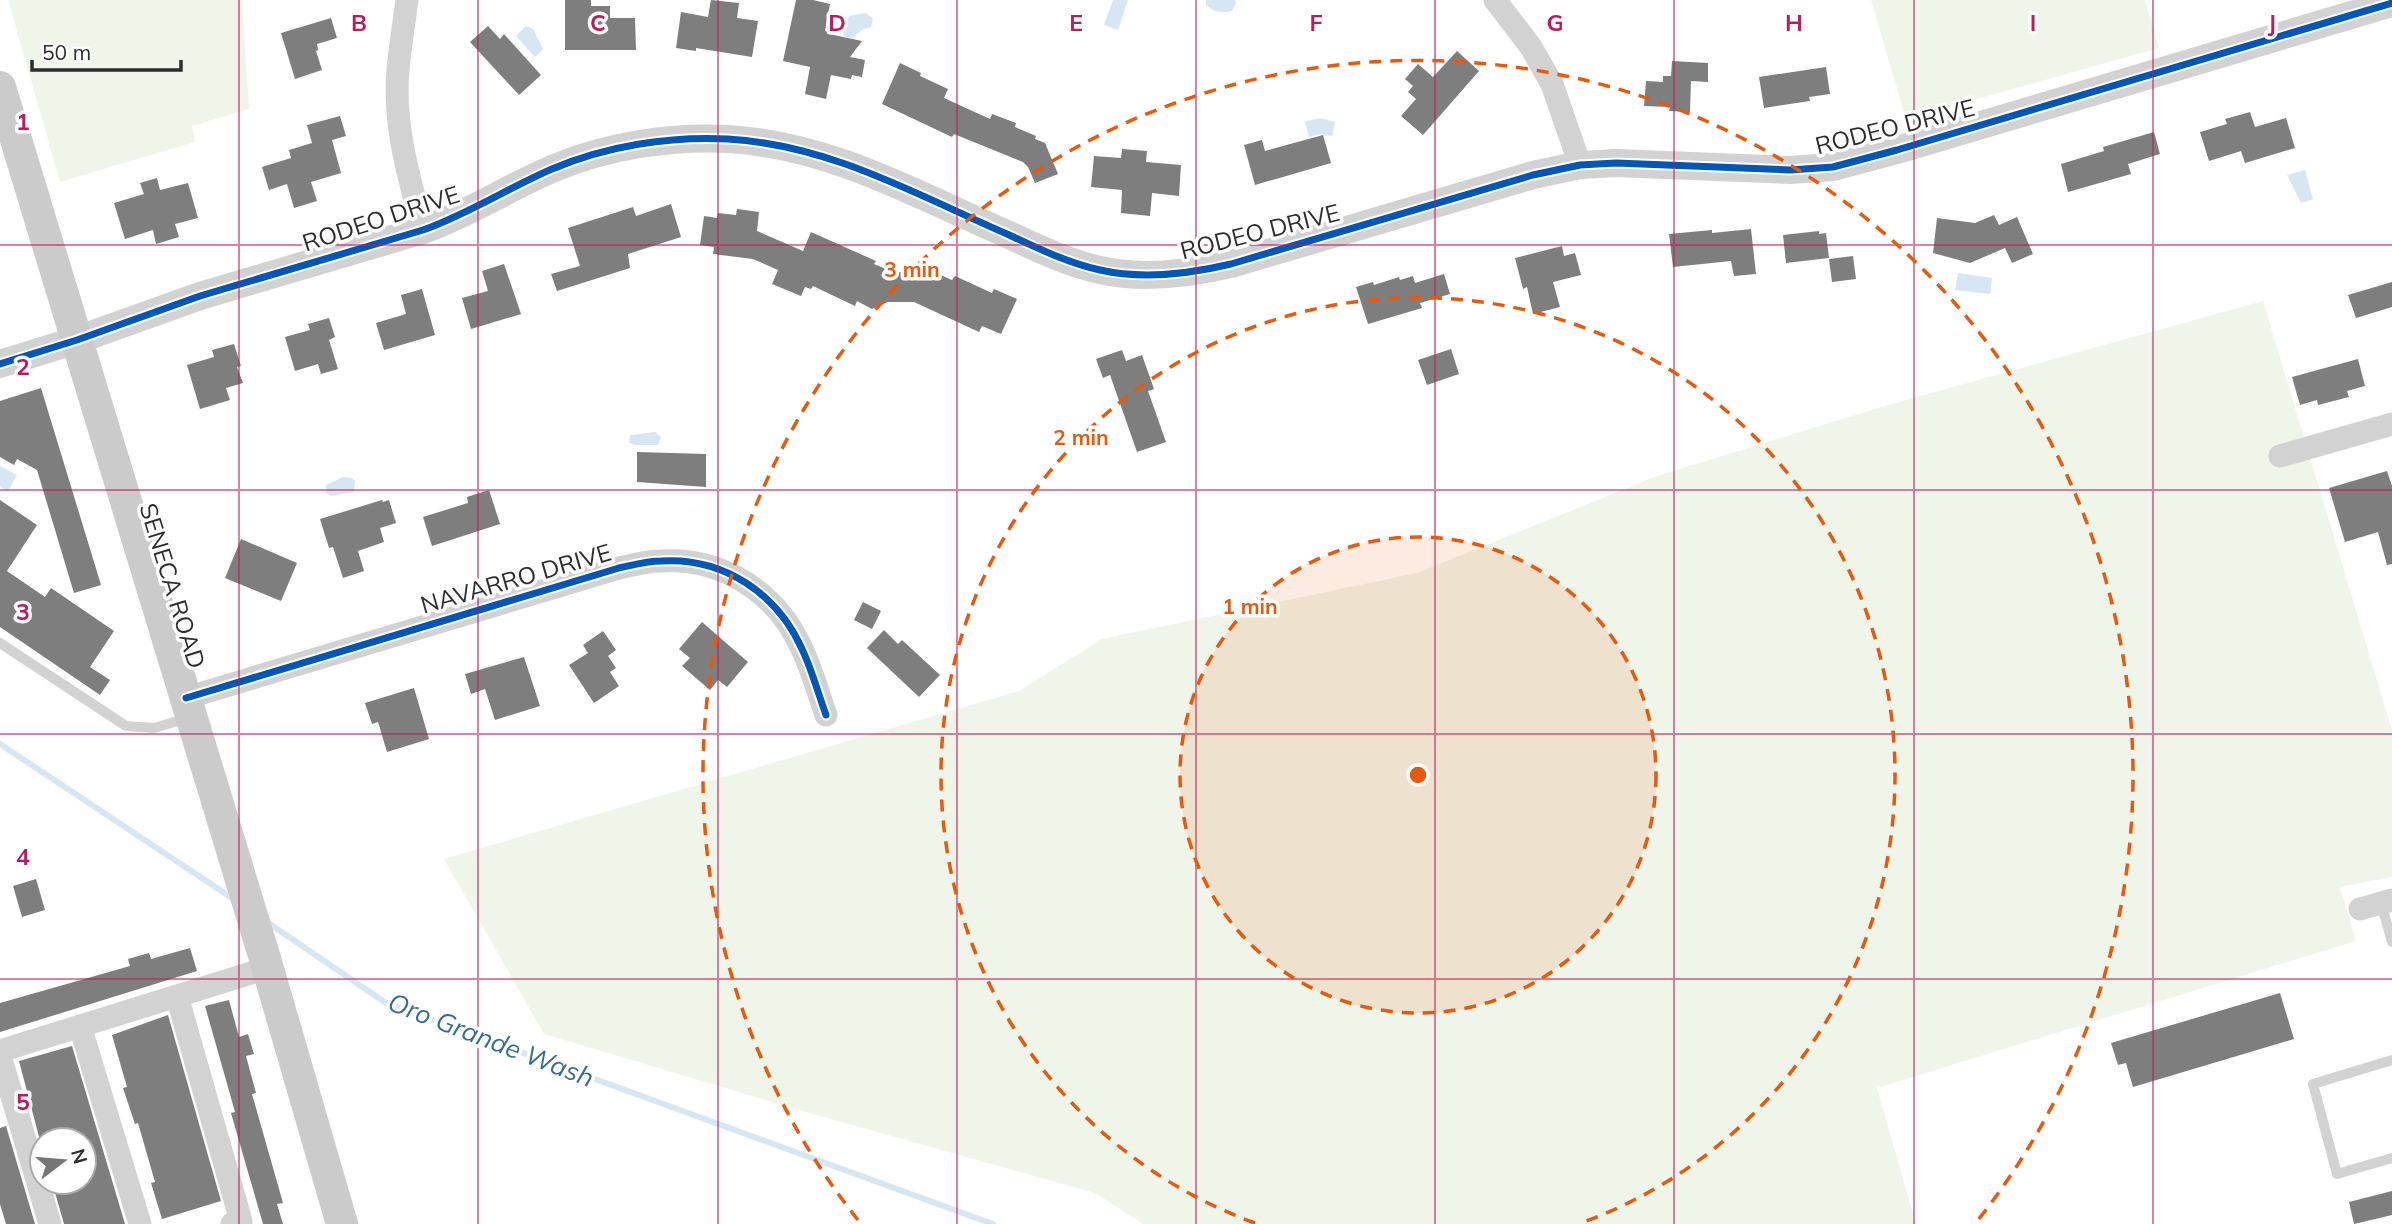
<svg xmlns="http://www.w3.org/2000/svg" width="2392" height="1224" viewBox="0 0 2392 1224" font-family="Mulish,sans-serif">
	<rect width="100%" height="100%" fill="#fff"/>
	<path fill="#f0f5ea" d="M8,0H242L249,109L192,126L195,142L60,182Z
		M1871,0H2145L2159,48L1906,119Z
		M2263,301L2392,730V877L2340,887L2356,941L1877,1088L1916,1224H1143L1095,1193L806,1112L544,1034L444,859L1019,691L1102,639L1417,573L1657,476L1888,405Z"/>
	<path fill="#d6e6f2" d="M1113,0H1128L1118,30L1104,25Z
		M1206,0H1235L1236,3L1232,11C1223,14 1214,12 1206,5Z
		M866,13L873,19L871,27L862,30L852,38L844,36L842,29L849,16Z
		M526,26L533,29L543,49L535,57L516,36Z
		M1320,118L1335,122L1332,136L1321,134L1309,137L1305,122Z
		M2305,170L2313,199L2301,203L2287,175Z
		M1958,273L1992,278L1990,294L1955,290Z
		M655,432L661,437L658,445H634L629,442L630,435Z
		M0,466L17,475L8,491L0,487Z
		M343,477L352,478L355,481L354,492L331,496L326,493V485Z"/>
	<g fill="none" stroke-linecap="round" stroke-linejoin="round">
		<path stroke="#d6e6f2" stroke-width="6" d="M0,744L235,900
			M267,922L386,1003L993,1224"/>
	</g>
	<path fill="#7e7e7e" d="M565,0H591V6H610V18H635L636,50H565Z
		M711,0L739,3L737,18L758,21L752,57L696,48V51L676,48L681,12L708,17Z
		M796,0H813L830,4L825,31L830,32L829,34L862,41L850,57L865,60L862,77L852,75L851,79L831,75L826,99L805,94L810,67L783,61Z
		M331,18L337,38L317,44L318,50L316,51L322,70L295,79L281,33Z
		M488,26L500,39L504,34L541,75L519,95L470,42Z
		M1457,51L1479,71L1423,135L1401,116L1416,99L1408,92L1413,86L1405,79L1418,64L1433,77Z
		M1672,61L1708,63V82L1691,81L1690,112L1669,111L1670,107L1644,106L1646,81L1663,82V76H1671Z
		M900,63L921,73L920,76L948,89L944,98L990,119L992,114L1016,123L1015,127L1036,136L1035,139L1045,143L1058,174L1035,183L1028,167L1023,162L954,134L952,137L882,104Z
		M1826,67L1830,94L1809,97L1810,101L1764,108L1759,77Z
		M2250,112L2255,127L2286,118L2295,148L2245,163L2241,151L2209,161L2200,132L2227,124L2225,119Z
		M340,116L346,136L332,140L341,173L311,182L317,201L294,208L287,184L269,190L262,167L291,158L289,150L312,143L307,125Z
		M2154,132L2160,154L2128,164L2131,174L2068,192L2061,164L2104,151L2103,147Z
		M1323,135L1331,163L1255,185L1244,145L1262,140L1265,151Z
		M1122,149L1147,151L1146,162L1181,165L1179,196L1152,193L1150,216L1121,213L1122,190L1091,187L1094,156L1121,158Z
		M157,178L160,190L188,183L198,218L175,224L179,237L156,244L153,230L125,239L114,203L144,194L140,183Z
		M671,204L681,237L628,254L630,268L557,291L551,274L580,266L568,228L633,207L636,216Z
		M737,209L759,212L757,231L803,251L811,232L876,261L874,264L893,272L936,273L952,280L955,276L992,293L994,289L1017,299L1001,334L982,326L979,332L914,302H888L872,309L857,301L855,306L813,286L811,289L805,287L801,296L772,284L778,270L753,259L713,254L714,247L700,245L704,216L717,218L718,213L736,215Z
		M1994,215L1999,225L2017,217L2033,254L2012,263L2005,248L1970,263L1933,253L1937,218L1975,223Z
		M1751,229L1756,274L1734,276L1731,261L1673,267L1669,234L1712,230V233Z
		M1819,231V234L1826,233L1829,258L1786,263L1783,235Z
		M1562,246L1564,256L1575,253L1581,275L1553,282L1560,307L1533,314L1527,287L1523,289L1515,258Z
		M1853,256L1856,279L1832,282L1829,259Z
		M504,264L521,314L471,329L462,298L488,291L482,271Z
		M1444,274L1450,294L1420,303L1422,308L1368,324L1356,287L1373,282L1374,285L1399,277L1400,280L1413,276L1415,283Z
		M2392,282V307L2356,318L2348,295Z
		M422,289L435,335L384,350L376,323L406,314L401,295Z
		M329,318L335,337L329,340L338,369L321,374L318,364L295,371L285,337L310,330L308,324Z
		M234,344L241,366L237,367L243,383L226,388L230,400L200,409L187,365L214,357L212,350Z
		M1451,349L1459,374L1427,385L1418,360Z
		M1122,350L1126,361L1142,355L1154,389L1148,391L1166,442L1137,452L1110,375L1103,378L1096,359Z
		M2358,359L2365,386L2347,391L2349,397L2318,405L2317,400L2300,405L2292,377Z
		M41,388L101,585L74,593L37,470L17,459L14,465L0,457V401Z
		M637,452L706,454V487L637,482Z
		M2387,471L2392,486V564L2387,565L2378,532L2345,542L2329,488Z
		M489,490L500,524L432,546L423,517L468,503L467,497Z
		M0,500L37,525L7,571L45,597L51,588L114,631L90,667L110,680L100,695L0,627Z
		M382,500L383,502L389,500L396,523L380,528L384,542L358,551L364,571L343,578L333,547L329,548L320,519Z
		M241,539L297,563L281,601L225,578Z
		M863,602L881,611L872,629L854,620Z
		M702,622L748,662L727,687L718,680L710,690L682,666L690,658L679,649Z
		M884,630L898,644L902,640L940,675L919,697L867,648Z
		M603,631L616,650L608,656L616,668L610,672L619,686L594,703L569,665L588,653L583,645Z
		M524,657L540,706L495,720L485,689L471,694L465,674Z
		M414,688L429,739L387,752L378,722L372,724L365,703Z
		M36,879L45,910L22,917L13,886Z
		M190,948L197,971L0,1032V1003L130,966L128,959L149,953L151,959Z
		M2280,993L2294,1039L2133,1087L2126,1063L2118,1065L2111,1043Z
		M229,1000L239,1037L248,1034L254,1054L246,1056L256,1093L252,1094L283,1203L277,1204L283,1224H263L231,1113L235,1112L205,1006Z
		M168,1015L221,1201L162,1219L151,1183L155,1182L138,1123L135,1124L123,1088L127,1087L112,1035Z
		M72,1046L125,1224H64L52,1182H84V1140H42V1148L19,1061Z
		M6,1126L35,1224H6L0,1204V1128Z
		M2392,1191V1215L2354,1224L2349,1202Z"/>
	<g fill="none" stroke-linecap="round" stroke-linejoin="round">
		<path stroke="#d2d2d2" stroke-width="10" d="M0,643L126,726L154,728L188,718
			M2381,903L2392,942
			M2392,1060L2313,1084L2337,1174L2392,1158"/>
		<path stroke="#d2d2d2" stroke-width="23" d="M407,0C404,23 400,47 398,70C393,124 409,178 423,230
			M1495,0L1531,47L1552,84L1580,165
			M2280,456L2392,424
			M186,698L619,568C633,565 647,561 661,561C723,557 777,593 802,649C812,670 818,693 826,715
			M2360,909L2392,900
			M177,996L241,1221L232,1224
			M80,1026L140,1224
			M0,1051L267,968
			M0,1056L50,1224"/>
		<path stroke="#d2d2d2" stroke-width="28" d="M0,364L77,340L200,296L423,230C468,214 508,188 552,169C606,146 669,136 728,139C830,145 915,194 1007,234C1037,248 1068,263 1100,270C1144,280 1189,274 1231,264L1533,175L1580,165L1616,163L1790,170L1833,167L1897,150L2392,3"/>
		<path stroke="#cbcbcb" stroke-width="32" d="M0,87L266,962L342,1224"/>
		<g stroke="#fff" stroke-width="11">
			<path id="cycleway" d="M0,364L77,340L200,296L423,230C468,214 508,188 552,169C606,146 669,136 728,139C830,145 915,194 1007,234C1037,248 1068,263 1100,270C1144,280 1189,274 1231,264L1533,175L1580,165L1616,163L1790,170L1833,167L1897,150L2392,3
				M186,698L619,568C633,565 647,561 661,561C723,557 777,593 802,649C812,670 818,693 826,715"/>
		</g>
		<use href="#cycleway" stroke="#0057b8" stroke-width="7"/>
	</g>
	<path fill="none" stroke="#c2185b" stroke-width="2" stroke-opacity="0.55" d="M239,0V1224M478,0V1224M718,0V1224M957,0V1224M1196,0V1224M1435,0V1224M1674,0V1224M1914,0V1224M2153,0V1224M0,245H2392M0,490H2392M0,734H2392M0,979H2392"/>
	<circle cx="1418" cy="775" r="238" fill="#e8590c" fill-opacity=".12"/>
	<g fill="none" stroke="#e8590c" stroke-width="3.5" stroke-dasharray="12 9">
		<circle cx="1418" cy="775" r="238"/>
		<path d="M1255 1223A477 477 0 1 1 1581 1223"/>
		<path d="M858 1220A715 715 0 1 1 1978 1220"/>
	</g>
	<g text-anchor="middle" stroke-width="7" stroke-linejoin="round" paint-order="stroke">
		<g font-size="24" fill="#2d2d2d" stroke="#fff">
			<text transform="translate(1895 127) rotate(-14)" y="8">RODEO DRIVE</text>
			<text transform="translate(381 219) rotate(-18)" y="8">RODEO DRIVE</text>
			<text transform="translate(1260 232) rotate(-14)" y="8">RODEO DRIVE</text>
			<text transform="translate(516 579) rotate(-16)" y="8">NAVARRO DRIVE</text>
			<text transform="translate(172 586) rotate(73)" y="8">SENECA ROAD</text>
		</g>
		<g font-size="26" font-style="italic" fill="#366d94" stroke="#fff">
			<text transform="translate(491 1040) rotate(21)" y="9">Oro Grande Wash</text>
		</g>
	</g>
	<g font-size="23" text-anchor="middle" font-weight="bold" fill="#c2185b" stroke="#fff" stroke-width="7" stroke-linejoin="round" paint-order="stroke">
		<text x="359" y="31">B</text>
		<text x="598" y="31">C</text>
		<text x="837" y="31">D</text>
		<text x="1076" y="31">E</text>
		<text x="1316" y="31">F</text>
		<text x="1555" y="31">G</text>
		<text x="1794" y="31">H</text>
		<text x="2033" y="31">I</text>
		<text x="2272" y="31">J</text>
		<text x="23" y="130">1</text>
		<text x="23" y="375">2</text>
		<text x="23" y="620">3</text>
		<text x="23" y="865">4</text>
		<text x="23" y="1110">5</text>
	</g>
	<circle cx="1418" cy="775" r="10" fill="#e8590c" stroke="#fff" stroke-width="3.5"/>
	<g font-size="21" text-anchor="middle" font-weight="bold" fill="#e8590c" stroke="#fff" stroke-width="7" stroke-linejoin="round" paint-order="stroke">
		<text x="912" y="277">3 min</text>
		<text x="1081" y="445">2 min</text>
		<text x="1250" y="614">1 min</text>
	</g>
	<g transform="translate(63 1161) rotate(74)"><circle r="33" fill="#ffffff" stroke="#ababab" stroke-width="2"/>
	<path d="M0-5L12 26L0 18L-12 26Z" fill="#767676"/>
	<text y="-10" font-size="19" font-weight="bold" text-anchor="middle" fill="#2d2d2d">N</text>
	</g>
	<path d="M32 60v10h149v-10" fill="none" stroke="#2d2d2d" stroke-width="3.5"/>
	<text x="42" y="60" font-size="21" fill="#2d2d2d" stroke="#ffffff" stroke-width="5" paint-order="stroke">50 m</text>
</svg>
